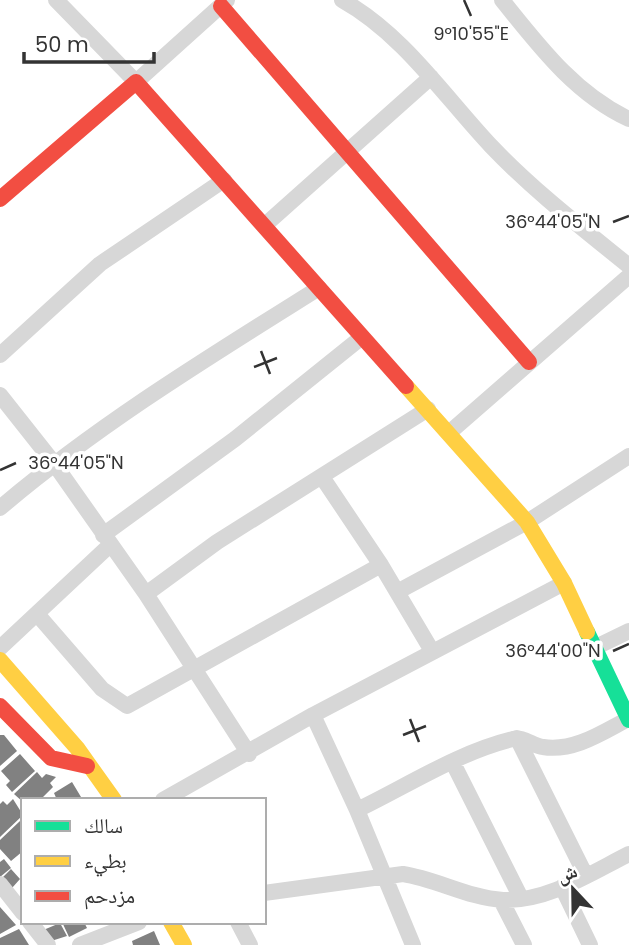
<svg xmlns="http://www.w3.org/2000/svg" width="629" height="945" viewBox="0 0 629 945" font-family="Poppins,'Noto Naskh Arabic',sans-serif">
	<rect width="100%" height="100%" fill="#fff"/>
	<path fill="#818181" d="M0,735H4L17,751L0,766Z
		M20,754L35,771L12,792L6,785L10,781L1,771Z
		M37,772L42,778L46,774L56,777L50,783L53,787L40,800L23,802L14,794Z
		M72,782L81,797L57,800L54,793Z
		M13,799L23,815L0,837V804L3,801L7,805Z
		M20,821L23,851L11,861L0,849V840Z
		M4,859L11,868L0,877V862Z
		M11,869L20,879L12,888L2,878Z
		M0,907L16,925L0,934Z
		M62,922H84L87,928L69,937Z
		M60,923L67,936L48,942L41,931Z
		M19,929L29,945H0V938Z
		M154,931L160,945H133L132,941Z"/>
	<g fill="none" stroke-linecap="round" stroke-linejoin="round">
		<path stroke="#d7d7d7" stroke-width="16" d="M56,0L136,82L227,0
			M342,0C403,34 444,96 491,146C533,190 581,227 629,266
			M502,0C539,46 575,94 629,119
			M265,225L431,77
			M0,355L100,264L224,180
			M0,395L53,462L146,594L249,754
			M450,432L629,276
			M322,477L381,565L432,651
			M0,508C99,424 209,357 319,288
			M103,535L235,439L362,337
			M397,592L527,522L629,456
			M146,594L217,542L428,409
			M37,614L102,689L127,706L381,565
			M0,648L110,545
			M594,648L629,631
			M313,715L357,810L413,945
			M517,738L586,876
			M453,763L521,898
			M163,800L313,715L564,583
			M357,810C407,786 459,752 513,739C523,736 533,746 543,747C574,752 603,732 628,719
			M0,884L23,913
			M562,887L590,945
			M264,893L403,874C436,879 469,898 503,900C547,902 591,873 629,854
			M501,900L524,945
			M30,922L48,945
			M238,922L250,945
			M80,945L139,922"/>
		<path stroke="#16e098" stroke-width="16" d="M587,632L629,720"/>
		<path stroke="#ffcf43" stroke-width="16" d="M406,386L527,522L564,583L587,632
			M0,660L77,748L114,800
			M171,922L184,945"/>
		<path stroke="#f24e42" stroke-width="16" d="M221,6L529,362
			M0,199L136,82L406,386
			M0,706L51,758L87,766"/>
	</g>
	<path fill="none" stroke="#333" stroke-width="2.5" d="M464,0L471,16M613,222L629,216M261,351L270,374M254,367L277,358M0,470L16,463M613,651L629,644M410,719L419,742M403,735L426,726"/>
	<g font-size="18" text-anchor="middle" fill="#333" stroke="#fff" stroke-width="7" stroke-linejoin="round" paint-order="stroke">
		<text x="471" y="40">9°10'55"E</text>
		<text x="553" y="228">36°44'05"N</text>
		<text x="76" y="469">36°44'05"N</text>
		<text x="553" y="657">36°44'00"N</text>
	</g>
	<rect x="21" y="798" width="245" height="126" fill="#ffffff" stroke="#adadad" stroke-width="2"/>
	<rect x="35" y="821" width="35" height="10" fill="#16e098" stroke="#adadad" stroke-width="2"/>
	<text x="84" y="833" font-size="21" fill="#333333">سالك</text>
	<rect x="35" y="856" width="35" height="10" fill="#ffcf43" stroke="#adadad" stroke-width="2"/>
	<text x="84" y="868" font-size="21" fill="#333333">بطيء</text>
	<rect x="35" y="891" width="35" height="10" fill="#f24e42" stroke="#adadad" stroke-width="2"/>
	<text x="84" y="903" font-size="21" fill="#333333">مزدحم</text>
	<g transform="translate(573 889) rotate(338)" stroke="#ffffff" stroke-width="5" paint-order="stroke">
	<path d="M0-5L12 26L0 18L-12 26Z" fill="#333333"/>
	<text y="-10" font-size="19" font-weight="bold" text-anchor="middle" fill="#333333">ش</text>
	</g>
	<path d="M24 52v10h130v-10" fill="none" stroke="#333333" stroke-width="3.5"/>
	<text x="35" y="52" font-size="21" fill="#333333" stroke="#ffffff" stroke-width="5" paint-order="stroke">50 m</text>
</svg>
